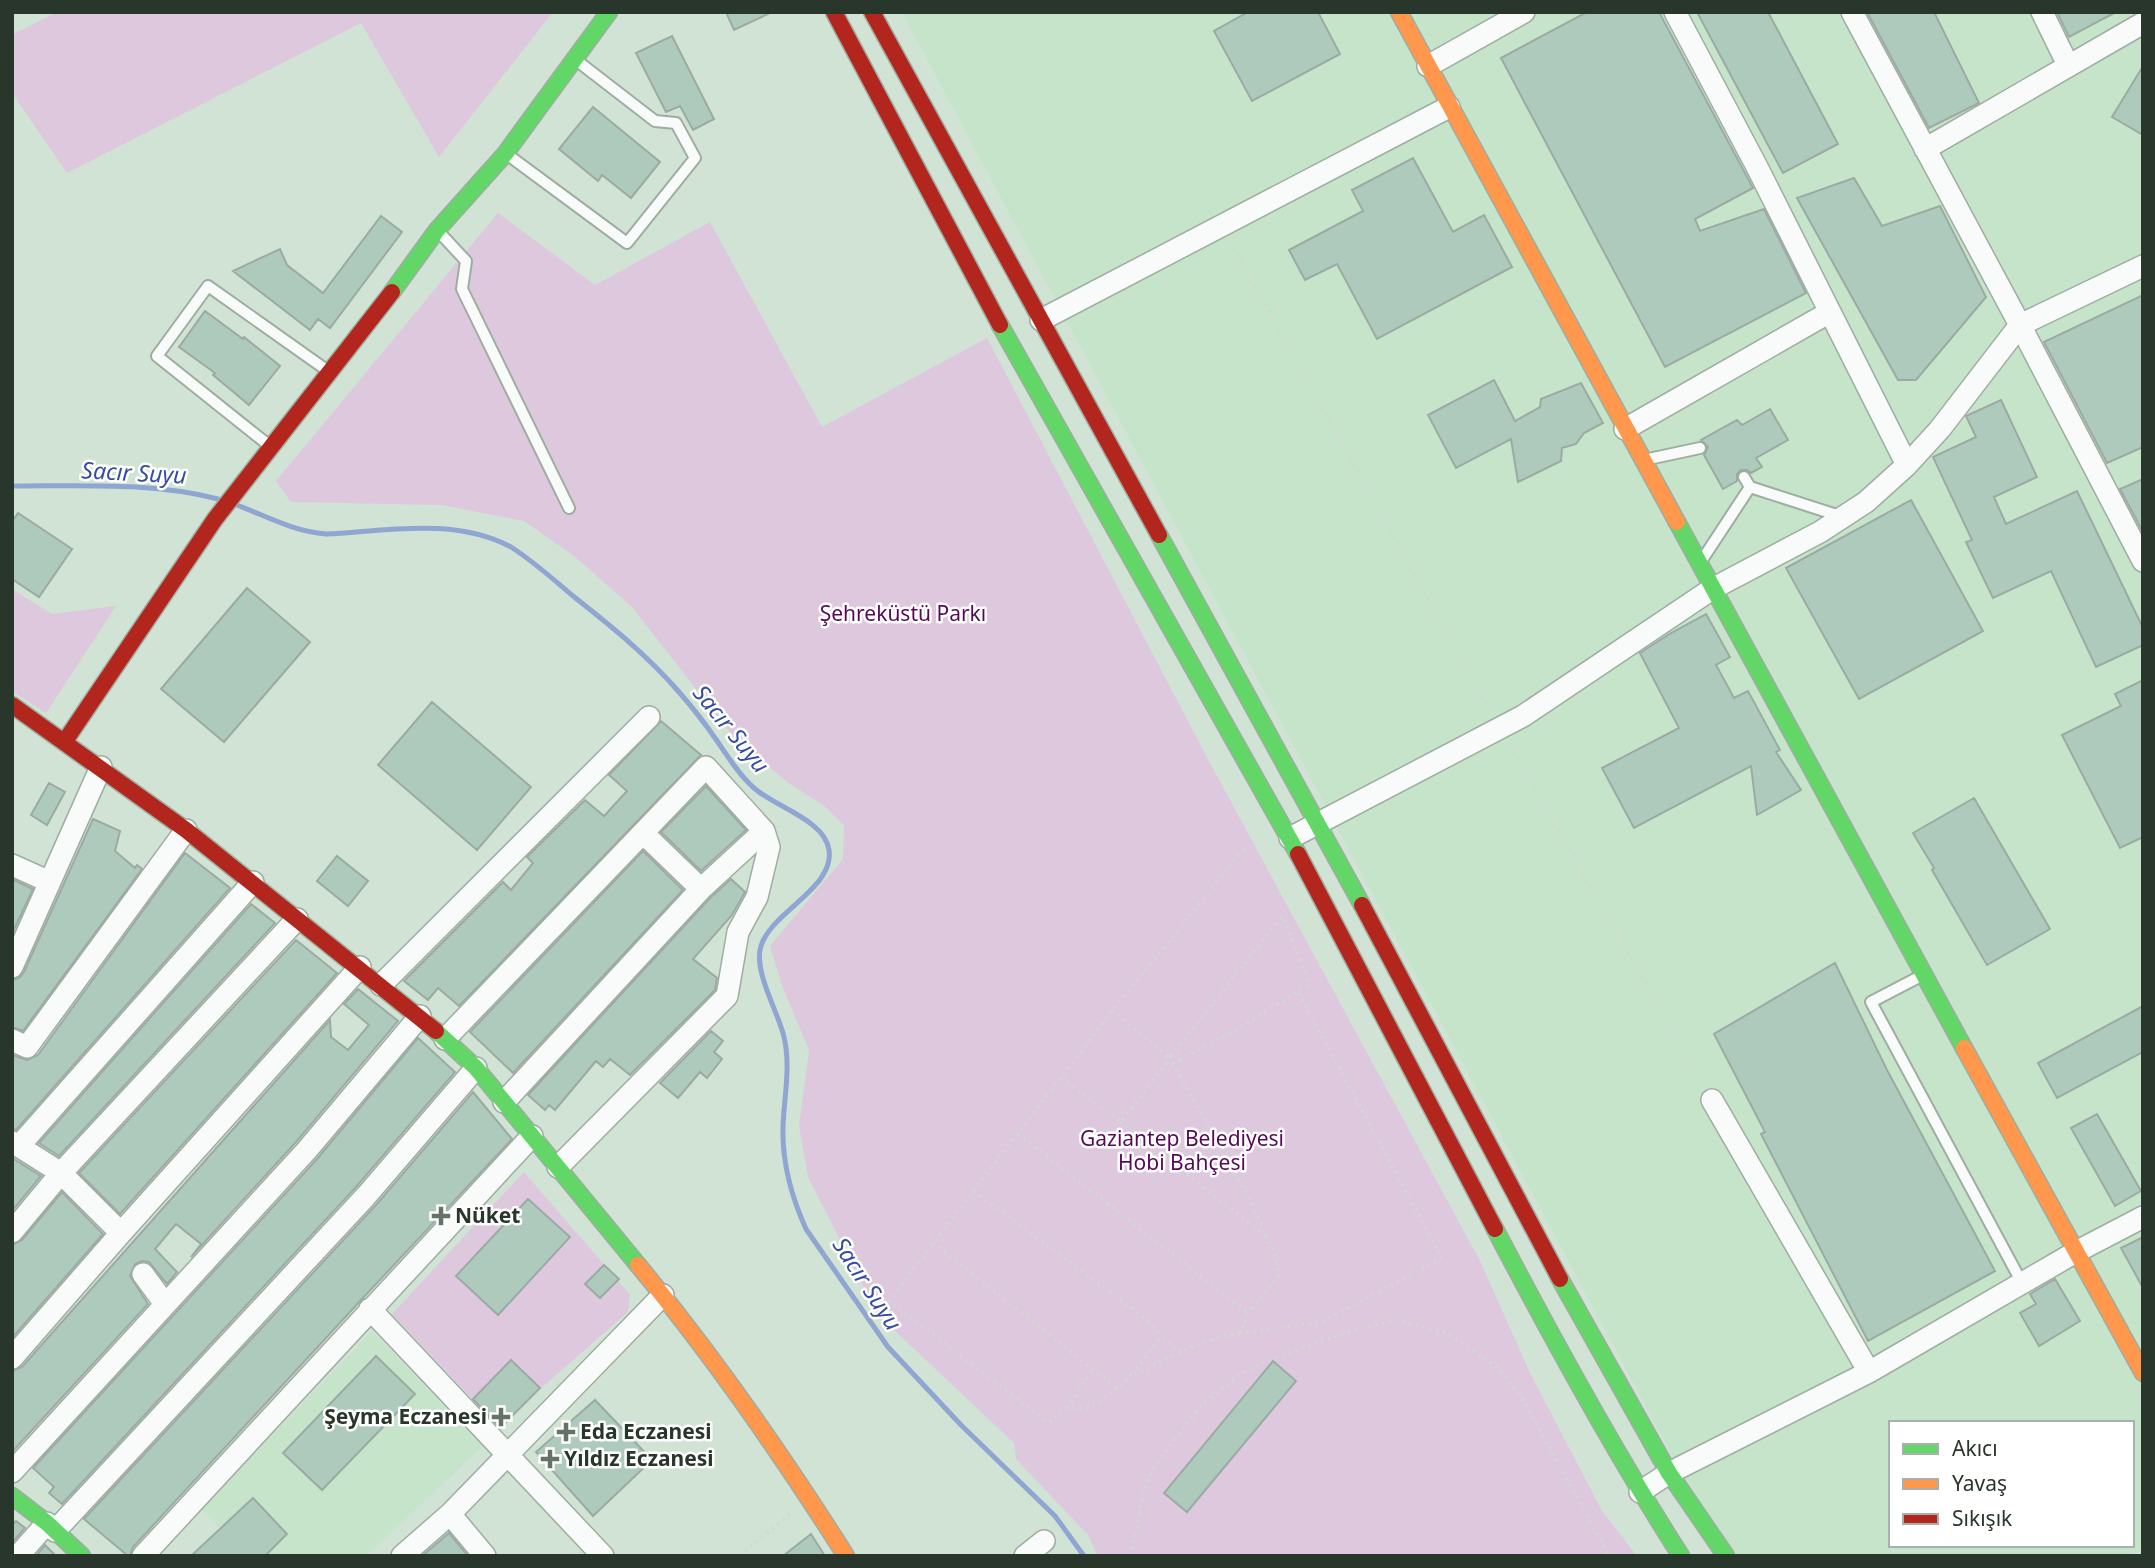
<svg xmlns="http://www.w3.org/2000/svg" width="2155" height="1568" viewBox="0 0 2155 1568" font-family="'Noto Sans',sans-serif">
	<rect width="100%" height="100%" fill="#d1e3d4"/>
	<path fill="#c5e4ca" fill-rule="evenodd" d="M902,12H2143V1548L2128,1556H1738L1696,1500ZM1891,1423H2132V1545H1891Z
		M372,1331L482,1447L366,1556H247L202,1509Z"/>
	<path fill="#dec8dd" d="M57,12H553L439,157L361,23L67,173L12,93V35Z
		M498,213L595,285L710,222L822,427L987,338L1212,767L1480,1261L1530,1373L1602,1511L1637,1556H1098L1088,1535L1016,1459L1014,1443L878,1315L808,1177L799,1126L809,1050L783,988L770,946L843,859L844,825L823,805L790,784L737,741L632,607L574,556L524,521L441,505L291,502L276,481Z
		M12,589L52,614L116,606L46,713L12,691Z
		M524,1172L630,1295L628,1312L498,1426L392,1314Z"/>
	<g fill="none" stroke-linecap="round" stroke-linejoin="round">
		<path stroke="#8fa5d2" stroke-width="5" d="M12,486C81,486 151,482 218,499
			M237,505C268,517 293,531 326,534C387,531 454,517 511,547C533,561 553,579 573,596C611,626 647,655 679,692C692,707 704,722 715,738C727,755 738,774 754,788C775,807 825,820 829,850C835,888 771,912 761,946C753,971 778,1011 784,1037C791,1067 784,1097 783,1127C782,1163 791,1196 806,1229L888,1347L961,1425L1055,1516L1084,1556"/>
	</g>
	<path fill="#adcabc" stroke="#9caba2" stroke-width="2" d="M726,12H772L734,30Z
		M1248,12H1318L1340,54L1252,101L1214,31Z
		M1587,12H1659L1753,188L1695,219L1700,231L1764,209L1806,293L1665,367L1501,58Z
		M1697,12H1768L1838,144L1783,173Z
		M1867,12H1934L1979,103L1929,128Z
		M2057,12H2116L2069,37Z
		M672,36L714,119L693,130L680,106L666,112L636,53Z
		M2143,66V135L2112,117Z
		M593,107L660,162L631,198L602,175L598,181L559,149Z
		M1413,158L1453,232L1484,215L1512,267L1377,339L1337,264L1305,280L1289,250L1363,211L1352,190Z
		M1854,178L1882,226L1940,206L1986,297L1916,380H1898L1797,198Z
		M381,216L402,232L330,328L318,319L310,330L233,271L280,249L287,265L323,293Z
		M2143,295V447L2107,463L2044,342Z
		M205,311L243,339L244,337L280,366L249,405L213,375L215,373L179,347Z
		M1494,380L1515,421L1540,407L1541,399L1581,383L1603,423L1584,433L1576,444L1562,448L1561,461L1518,482L1511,439L1456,468L1428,415Z
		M2001,400L2037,477L1994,497L2006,524L2077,491L2143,628V645L2096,667L2051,571L1993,598L1966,542L1972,540L1933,457L1976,437L1966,416Z
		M1770,409L1788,440L1756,458L1762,467L1751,473L1747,470H1741L1737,474V481L1723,489L1704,455L1708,447L1701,440L1737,420L1742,425Z
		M2143,479V532L2120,489Z
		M1911,500L1983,631L1859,699L1786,568Z
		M18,513L72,549L39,597L12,579V522Z
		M247,588L310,642L224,742L161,689Z
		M1706,614L1730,657L1716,665L1734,698L1748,691L1780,750L1776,752L1801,790L1757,815L1751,766L1634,828L1602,768L1679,728L1640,653L1671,633Z
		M2143,680V837L2120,848L2062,735L2121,706L2115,694Z
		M432,702L531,787L477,850L378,765Z
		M661,721L701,755L459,1006L438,988L428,1000L404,981L503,882L511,890L533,863L527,857L585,800L604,816L627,791L609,775Z
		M49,783L65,792L47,825L31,815Z
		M706,786L746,830L701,871L661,832Z
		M1974,798L2050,929L1987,965L1932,870L1934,868L1913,833Z
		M93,819L120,831L115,851L135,868L137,865L142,869L23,1031L12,1027V980L19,978L24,972Z
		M643,851L683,890L513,1073L470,1032Z
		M185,853L230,888L16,1130L12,1129V1055L27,1060L38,1055Z
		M337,856L368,881L348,906L317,881Z
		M12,879L33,889L12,934Z
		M731,879L745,892L732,915L693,959L717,978L715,990L630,1075L610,1059L603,1067L596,1061L555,1110L549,1105L545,1110L528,1095L710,898Z
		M251,904L275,923L59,1156L39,1143Z
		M296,940L337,973L120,1214L79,1173Z
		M1835,963L1887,1070L1995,1271L1868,1341L1761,1134L1765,1132L1714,1034Z
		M358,989L398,1021L297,1141L191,1257L201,1244L176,1224L155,1249L177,1272L167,1284L149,1262L142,1261L135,1264L130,1276L148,1304L12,1452V1371L22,1367L330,1020L331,1037L348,1050L369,1025L344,1004Z
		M2143,1006V1052L2057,1098L2038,1063Z
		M711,1031L723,1041L714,1052L722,1059L707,1078L700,1072L678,1098L660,1083Z
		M418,1038L455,1072L356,1187L62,1504L49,1493L54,1487L33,1468L317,1159Z
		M473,1092L512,1139L361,1300L133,1547L130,1556H128L84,1519L376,1205Z
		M2097,1114L2141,1191L2115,1206L2071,1128Z
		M12,1158L41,1176L12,1211Z
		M62,1192L103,1234L12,1338V1245L22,1240Z
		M528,1199L570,1237L498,1315L456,1276Z
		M2143,1237V1288L2121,1248Z
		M604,1265L619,1279L600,1298L585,1284Z
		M2055,1279L2080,1321L2039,1346L2020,1313L2036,1304L2030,1294Z
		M376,1356L415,1394L322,1490L283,1453Z
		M511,1360L540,1388L500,1428L473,1399Z
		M1273,1361L1296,1381L1187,1512L1164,1493Z
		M595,1400L652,1460L593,1516L536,1452Z
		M253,1498L287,1534L265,1556H191Z
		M16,1521L25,1528L12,1543V1525Z
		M449,1533L468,1556H422Z
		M811,1534L825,1556H783Z
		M45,1545L56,1556H36Z"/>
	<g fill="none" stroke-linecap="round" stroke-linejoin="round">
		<g stroke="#9fada1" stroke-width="14">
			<path id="lane" d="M508,155L627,243L695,158L676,123L655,121L576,60
				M439,232L466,261L462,289L569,508
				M271,447L157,356L208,286L328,371
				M1644,460L1700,448
				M1744,477L1750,487L1843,517
				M1702,560L1750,487
				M1921,976L1871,1002L2022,1283"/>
		</g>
		<g stroke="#9fada1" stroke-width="24">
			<path id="street" d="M1675,12L1756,165L1907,465
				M2042,12L2068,65
				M1428,66L1524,12
				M1925,149L2143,23
				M2143,266L2020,325L2143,561
				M1041,320L1449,107
				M1625,429L1830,312
				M643,833L701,889
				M1290,838L1523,716L1712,589L1820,532L1866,502L1907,465L1940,429L2020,325L1852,12
				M12,865L50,882
				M12,967L101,767
				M381,985L649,717
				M445,1039L706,767L764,831L769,847L757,897L738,932L727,996L558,1167
				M12,1040L27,1047L186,830
				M1712,1100L1869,1372
				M504,1102L701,889L764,831
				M12,1142L61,1173L121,1233
				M19,1146L253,882
				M12,1232L61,1173L297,919
				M143,1274L165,1304
				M370,1309L603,1556
				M12,1358L121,1233L360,967
				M12,1472L307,1150L420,1016
				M1640,1492L1669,1473L1869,1372L2074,1253L2143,1217
				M450,1514L485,1556
				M55,1531L366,1196L476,1068
				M18,1556L47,1523
				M143,1556L532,1136
				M402,1556L450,1514L663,1295
				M1025,1556L1044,1541"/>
		</g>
		<g stroke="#9fada1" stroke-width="19">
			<path id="fast" d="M392,292L437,230L505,154L609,12
				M1000,325L1298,854
				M1677,522L1964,1048
				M1159,535L1362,905
				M436,1031L476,1068L638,1265
				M1495,1229C1553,1340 1613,1450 1681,1556
				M1560,1279L1669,1473L1726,1556
				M12,1496L47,1523L82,1556"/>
		</g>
		<g stroke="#9fada1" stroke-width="19">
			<path id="slow" d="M1399,12L1677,522
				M1964,1048L2143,1373
				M638,1265C714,1357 782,1455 846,1556"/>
		</g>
		<g stroke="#9fada1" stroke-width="19">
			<path id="jam" d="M834,12L1000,325
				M872,12L1159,535
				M12,705L186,830L436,1031
				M65,741L215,519L392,292
				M1298,854L1495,1229
				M1362,905L1560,1279"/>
		</g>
		<path stroke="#d2d8d3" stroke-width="3.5" stroke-dasharray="2 5" stroke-linecap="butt" d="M1231,243L1490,711
			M1510,745L1703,1085
			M1112,1011L1170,1058L1283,915
			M1173,1063L1238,1029L1309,984L1283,915
			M1061,1078L1121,1122L1170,1058L1246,1192L1273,1249L1279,1275L1248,1313L1240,1333L1321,1322L1442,1258L1298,992
			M1121,1122L1266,1236
			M1018,1134L1248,1313
			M974,1191L1146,1319L1161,1337
			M933,1243L1117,1388L1134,1372
			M1181,1352L1161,1337L1134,1372L1137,1374C1171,1356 1202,1339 1240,1333
			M1117,1388L1089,1408H1067L1049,1423L889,1301L1112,1011L1244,849
			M1067,1408L1093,1369
			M740,1556L792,1512
			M1131,1556L1145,1485L1156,1465L1202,1404L1241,1374L1266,1361L1356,1329L1397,1320L1449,1334L1497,1367L1520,1394L1609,1556"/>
		<use href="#lane" stroke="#f8fbf9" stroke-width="10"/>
		<use href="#street" stroke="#f8fbf9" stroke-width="21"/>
		<use href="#fast" stroke="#63d668" stroke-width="16"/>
		<use href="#slow" stroke="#ff974d" stroke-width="16"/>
		<use href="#jam" stroke="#b3261e" stroke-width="16"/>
	</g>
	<g fill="#647366" stroke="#fff" stroke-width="2.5">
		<path d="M437.5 1205.5h7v7h7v7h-7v7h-7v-7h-7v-7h7z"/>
		<path d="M497.5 1406.5h7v7h7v7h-7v7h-7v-7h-7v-7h7z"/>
		<path d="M562.5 1421.5h7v7h7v7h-7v7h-7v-7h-7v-7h7z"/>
		<path d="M546.5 1448.5h7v7h7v7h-7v7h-7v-7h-7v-7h7z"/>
	</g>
	<g text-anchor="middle" stroke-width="5" stroke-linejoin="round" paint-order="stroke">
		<g font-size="21" fill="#580956" stroke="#fff">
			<text x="903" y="621">Şehreküstü Parkı</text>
			<text x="1182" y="1146">Gaziantep Belediyesi<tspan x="1182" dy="24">Hobi Bahçesi</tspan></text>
		</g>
		<g font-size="21" font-weight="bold" fill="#29362b" stroke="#fff" text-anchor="start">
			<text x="455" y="1223">Nüket</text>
			<text x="487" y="1424" text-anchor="end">Şeyma Eczanesi</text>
			<text x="580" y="1439">Eda Eczanesi</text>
			<text x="564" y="1466">Yıldız Eczanesi</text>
		</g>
		<g font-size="23" font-style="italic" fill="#364ca0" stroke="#fff">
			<text transform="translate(134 473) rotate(3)" y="8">Sacır Suyu</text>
			<text transform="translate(731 729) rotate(51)" y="8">Sacır Suyu</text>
			<text transform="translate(867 1284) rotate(57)" y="8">Sacır Suyu</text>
		</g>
	</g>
	<rect width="2155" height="1568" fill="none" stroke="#29362b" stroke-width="28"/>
	<rect x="1889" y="1421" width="245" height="126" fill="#ffffff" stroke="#a9afaa" stroke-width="2"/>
	<rect x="1903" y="1444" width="35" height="10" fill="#63d668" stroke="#a9afaa" stroke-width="2"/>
	<text x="1952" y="1456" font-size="21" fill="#29362b">Akıcı</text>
	<rect x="1903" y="1479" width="35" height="10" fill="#ff974d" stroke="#a9afaa" stroke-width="2"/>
	<text x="1952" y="1491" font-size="21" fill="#29362b">Yavaş</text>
	<rect x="1903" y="1514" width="35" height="10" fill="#b3261e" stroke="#a9afaa" stroke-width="2"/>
	<text x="1952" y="1526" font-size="21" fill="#29362b">Sıkışık</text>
</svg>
